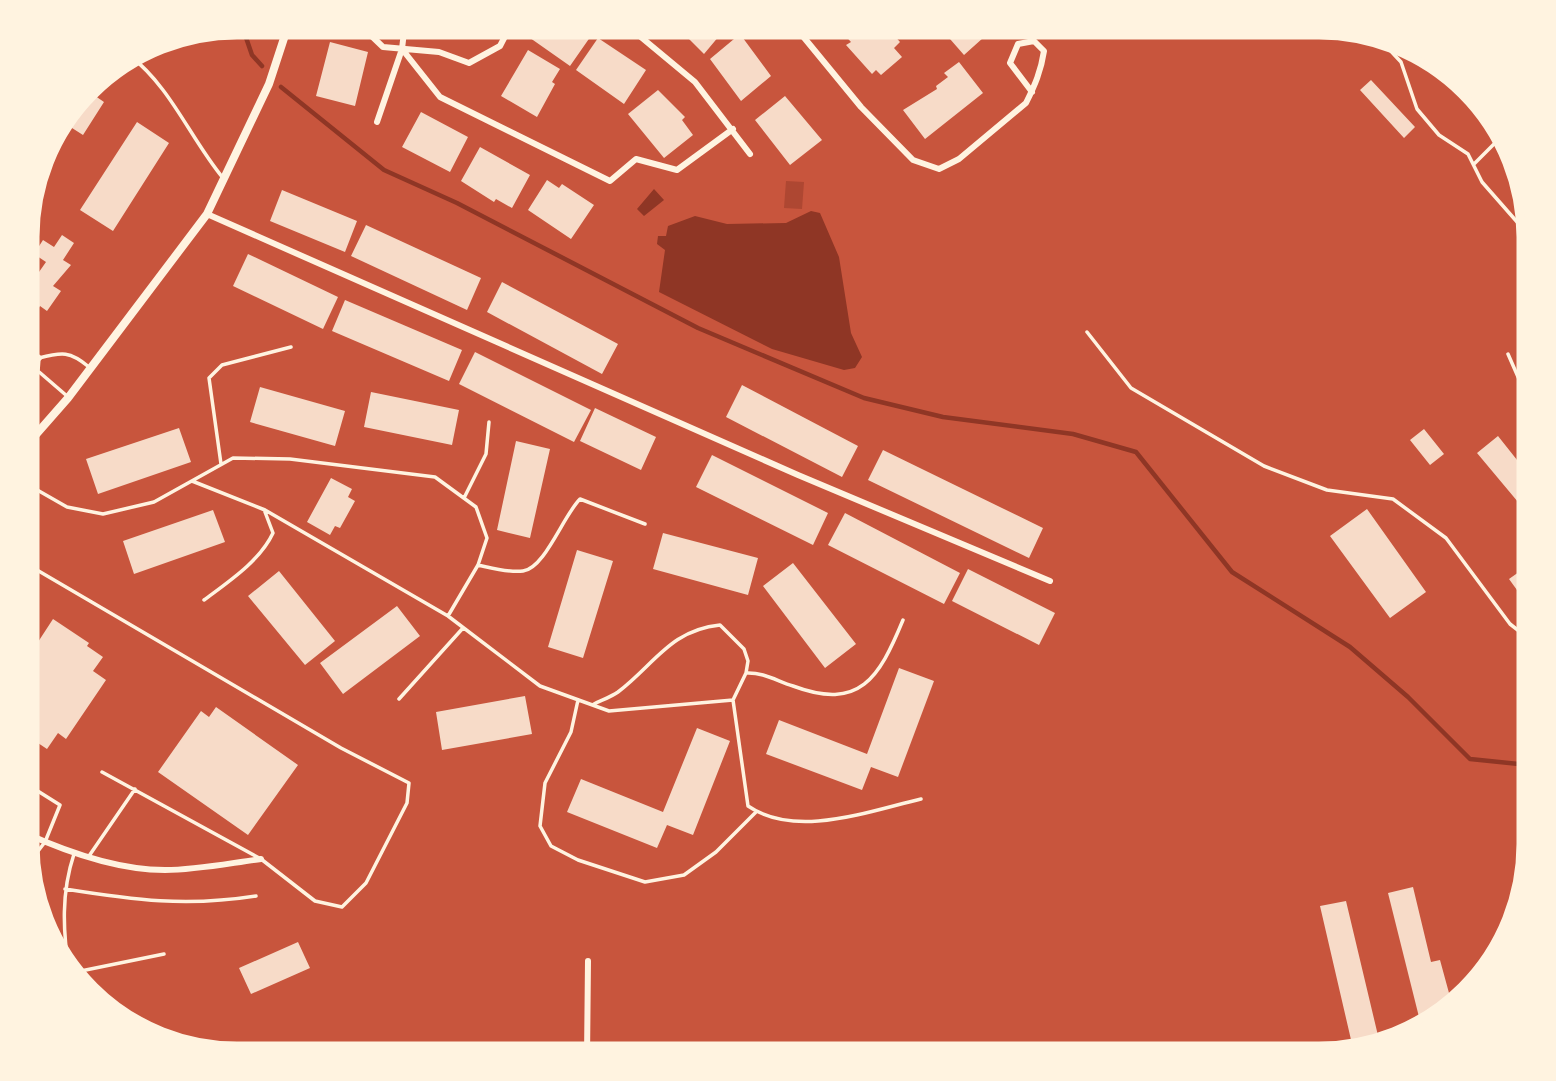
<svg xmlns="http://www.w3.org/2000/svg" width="1556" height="1081" viewBox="0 0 1556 1081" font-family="'PT Sans Narrow',sans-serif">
	<rect width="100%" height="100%" fill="#c8553d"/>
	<path fill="#ae4732" d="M786,181L804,182L802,209L784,208Z"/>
	<path fill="#8f3625" d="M654,189L664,200L644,216L637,209Z
		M811,211L820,213L839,257L851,333L862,357L855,368L844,370L772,349L659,292L665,250L657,244L658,236H666L668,226L695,216L727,224L786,223Z"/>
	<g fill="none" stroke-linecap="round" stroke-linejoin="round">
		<path stroke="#8f3625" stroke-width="4.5" d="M241,23L252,55L262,66
			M281,87L384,170L457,203L698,328L864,398L943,417L1073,434L1136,452L1232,572L1350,647L1408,697L1470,759L1529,765L1533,770"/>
	</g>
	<path fill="#f7dbc8" d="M435,23H472L471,31Z
		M530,23H578L593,33L570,66L523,33Z
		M673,23H730L704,54Z
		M825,23H883L900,42L894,48L902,57L881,75L876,70L872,74L846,45L851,42L841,31L836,36Z
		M936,23H987L993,29L964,55Z
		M740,34L771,76L741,101L710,59Z
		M598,38L646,70L624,104L576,70Z
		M330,42L368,52L355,106L316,96Z
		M528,50L560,69L552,82L555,84L537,117L501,96Z
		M959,62L983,93L925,139L903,110L937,89L936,86L948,77L944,73Z
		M1371,80L1415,127L1404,138L1360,90Z
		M85,89L104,102L83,135L61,121Z
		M658,90L685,117L682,120L693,135L664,158L628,114Z
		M785,96L822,140L790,165L755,120Z
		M421,112L468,137L450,172L402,147Z
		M137,122L169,143L113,231L80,210Z
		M480,147L530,175L512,208L496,199L494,202L461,181Z
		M547,180L559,188L562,184L594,205L571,239L528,210Z
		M282,190L357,221L345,252L270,221Z
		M366,225L481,278L467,310L351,256Z
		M62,235L74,243L63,260L71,265L53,286L61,291L47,311L40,306L33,317L25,312V277L32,282L46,262L34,254L43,240L54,247Z
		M248,254L338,297L323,329L233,286Z
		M502,282L618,344L602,374L487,312Z
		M345,300L462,350L449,381L332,331Z
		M475,352L591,410L574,442L459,384Z
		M742,385L858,446L842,477L726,417Z
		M260,387L345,411L335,446L250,422Z
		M371,392L459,410L452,445L364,427Z
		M595,408L656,437L641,470L580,441Z
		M179,428L191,462L98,494L86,459Z
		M1424,429L1444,454L1430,465L1410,440Z
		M1498,436L1533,480V490L1518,502L1477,453Z
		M516,441L550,449L530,538L497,530Z
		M883,450L1043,528L1029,558L868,480Z
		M712,455L828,513L813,545L696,487Z
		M331,478L352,489L348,497L355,501L340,528L335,526L330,535L307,522Z
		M1367,509L1426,592L1390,618L1330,536Z
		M213,510L225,542L134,574L123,541Z
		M845,513L960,573L944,604L828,545Z
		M663,533L758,558L748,595L653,569Z
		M577,550L613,561L583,658L548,647Z
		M1533,562V612L1509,579Z
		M793,563L856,644L825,668L763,586Z
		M968,569L1055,613L1039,645L952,601Z
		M279,571L335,641L305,665L248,596Z
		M397,606L420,636L343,694L320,663Z
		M53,619L89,643L87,646L103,657L93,671L106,680L66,739L58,733L47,749L32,739L29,744L25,741V662Z
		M899,668L934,681L898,777L871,767L862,790L766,754L779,720L867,754Z
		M525,696L532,734L442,750L436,712Z
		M216,707L298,765L248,835L158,772L201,711L209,717Z
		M697,728L730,741L693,835L667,825L657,848L567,812L581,779L663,812Z
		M1413,887L1431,962L1440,960L1452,1004L1422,1029L1388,893Z
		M1346,901L1380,1044L1344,1052L1343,1046L1352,1044L1320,906Z
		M298,942L310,968L251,994L239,968Z"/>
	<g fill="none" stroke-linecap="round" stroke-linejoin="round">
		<path stroke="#fff3e0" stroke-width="3.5" d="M1372,31L1401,62L1417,109L1439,135L1468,154L1482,182L1518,223L1533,232
			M129,55C171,87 190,138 223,178
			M1474,164L1498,140L1503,129
			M1087,332L1131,388L1264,466L1327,490L1393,499L1446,538L1510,624L1533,642
			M1508,354L1533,411
			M67,396L38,371L39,358C62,352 70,351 89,367
			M221,464L209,378L222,365L291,347
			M192,481L265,510L448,616L540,686L609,711L733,700
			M25,483L67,507L103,514L154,502L233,458L290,459L435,477L476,507L487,538L478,565L448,616
			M464,498L486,454L489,422
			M25,563L341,748L409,783L407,803L366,883L342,907L315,901L261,859L102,772
			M478,565C492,568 509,573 523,571C545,568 563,516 580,499L645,524
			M204,600C228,582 260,561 273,533L265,512
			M746,673C763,672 777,681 793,686C860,711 879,678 903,620
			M399,699L463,628
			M578,700L571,732L545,783L540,826L551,846L578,860L645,882L684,875L716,852L756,812
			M594,704C602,700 611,697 618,692C654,665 670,630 720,625L744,649L748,661L746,673L733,700L748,806C796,839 869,811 921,799
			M25,783L60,805L45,842L25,868
			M89,856L135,789
			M65,889C134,900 186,907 256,896
			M69,971C63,931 61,893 74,854
			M71,973L164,954"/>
		<path stroke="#fff3e0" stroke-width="6" d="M358,23L383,47L439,52L469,63L500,46L512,23
			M624,23L695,82L750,154
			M792,23L861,107L913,160L939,169L959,159L1026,103C1035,85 1041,71 1044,51L1034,41L1018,44L1010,63L1032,92
			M402,49L440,97L610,181L636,159L677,170L733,129
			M377,122L402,49L405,23
			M207,214L798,475L1050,581
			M25,347L39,358
			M25,833C67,852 117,870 165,870C197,870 230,863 261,859
			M587,1058L588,961"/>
		<path stroke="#fff3e0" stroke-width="8" d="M25,447L68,398L207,214L269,84L289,23"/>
	</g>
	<path d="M0 0H1556V1081H0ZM237 35H1319A202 202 0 0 1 1521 237V844A202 202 0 0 1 1319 1046H237A202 202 0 0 1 35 844V237A202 202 0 0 1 237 35Z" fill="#fff3e0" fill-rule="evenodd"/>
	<path fill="none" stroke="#fff3e0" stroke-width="9" d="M237 35H1319A202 202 0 0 1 1521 237V844A202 202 0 0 1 1319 1046H237A202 202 0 0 1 35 844V237A202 202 0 0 1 237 35Z"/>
</svg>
